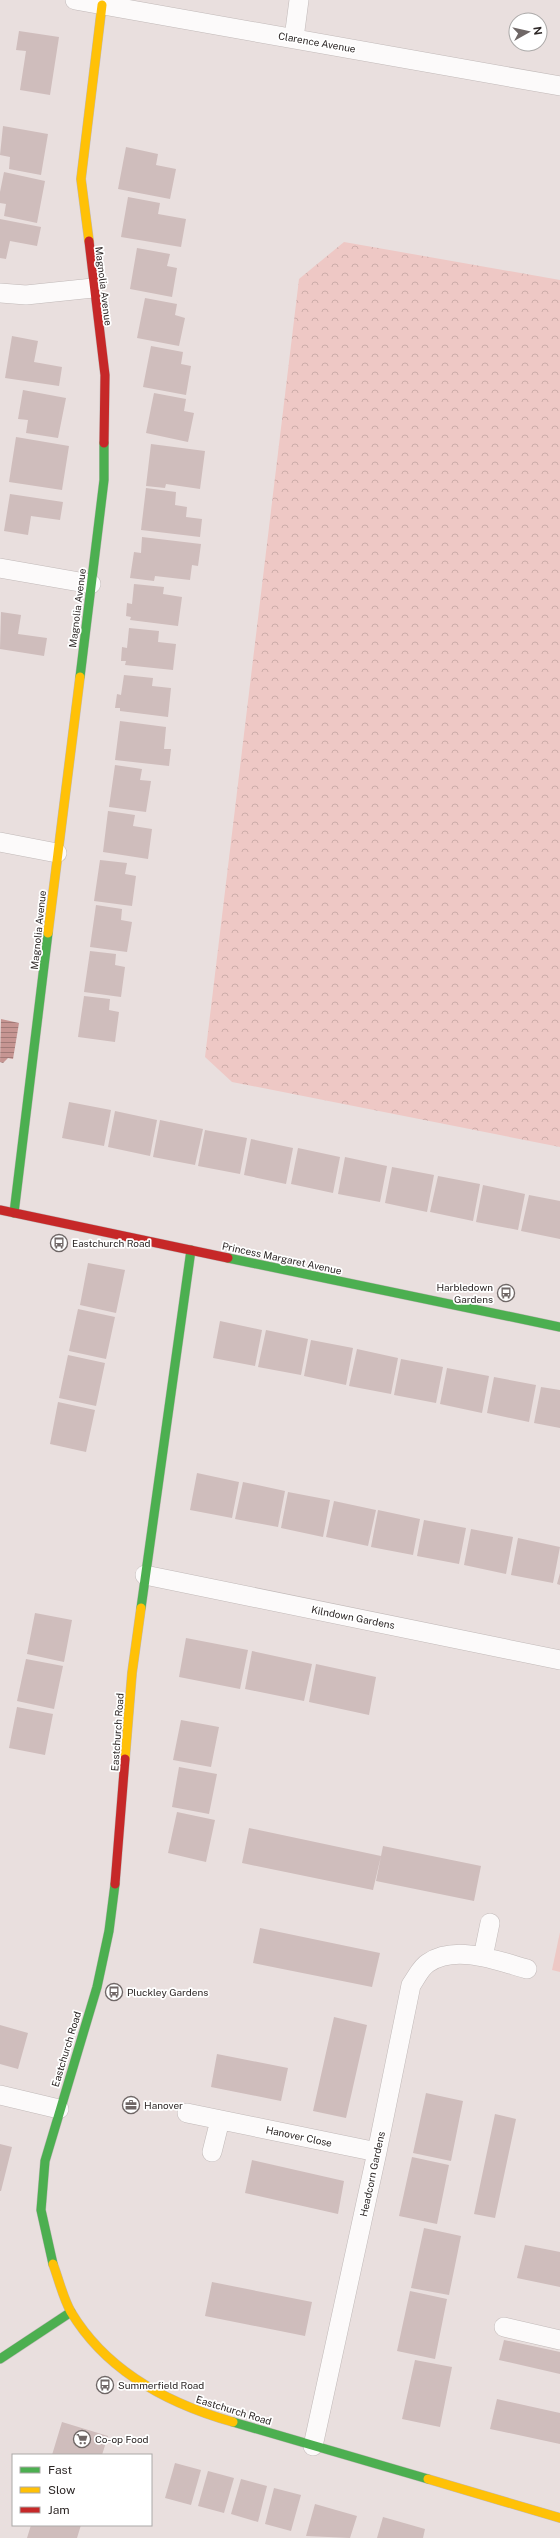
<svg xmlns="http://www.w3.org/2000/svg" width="560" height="2538" viewBox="0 0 560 2538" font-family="'Public Sans',sans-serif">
	<defs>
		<pattern id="park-crowns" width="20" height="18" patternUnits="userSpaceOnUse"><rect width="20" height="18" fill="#eec8c5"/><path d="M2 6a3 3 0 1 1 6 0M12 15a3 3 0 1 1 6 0" fill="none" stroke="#ccaca9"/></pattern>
		<pattern id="water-rules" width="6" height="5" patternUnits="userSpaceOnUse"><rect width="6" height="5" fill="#c69592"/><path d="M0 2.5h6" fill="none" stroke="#a17a77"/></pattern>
	</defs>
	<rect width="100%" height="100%" fill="#e9dfde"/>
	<path fill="#eec8c5" d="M560,1932V1972L552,1970Z"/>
	<path fill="url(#park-crowns)" d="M344,242L560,280V1147L232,1082L205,1057L299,279Z"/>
	<path fill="url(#water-rules)" d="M1,1019L19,1023L13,1059L8,1058L3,1063L0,1062Z"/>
	<path fill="#cfbdbc" d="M19,31L59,37L50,95L20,90L26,51L16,50Z
		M3,126L48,134L41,175L9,169L10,157L0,155Z
		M126,147L158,154L156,165L176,169L170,199L118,189Z
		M4,172L45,181L37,223L4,216L6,204L0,203V192Z
		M128,197L160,203L158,214L186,219L181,247L121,237Z
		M0,219L41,227L37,246L10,241L6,259L0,258Z
		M137,248L170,254L167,266L177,268L172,297L130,289Z
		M145,298L177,304L175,315L185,318L179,346L137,338Z
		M12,336L38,341L34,362L62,367L59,386L5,378Z
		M151,346L183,352L181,364L191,366L186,395L143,387Z
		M23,390L66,398L58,438L26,433L28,420L18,419Z
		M154,393L186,399L184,411L194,413L188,442L146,433Z
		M16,437L69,446L62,490L9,482Z
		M151,444L205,451L200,489L166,484L165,488L146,486Z
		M146,488L176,492L175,505L187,507L186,517L202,519L200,537L141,530Z
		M10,494L63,502L60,520L31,516L28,535L4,531Z
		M142,537L201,544L198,566L192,565L190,580L155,576L154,581L130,578L134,552L141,553Z
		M134,584L164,587L163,594L182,597L178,626L130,620L131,617L126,616L127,603L132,604Z
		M1,612L21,615L18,634L47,638L44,656L0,649Z
		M129,628L159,631L158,642L176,644L173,670L125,665L126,661H121L122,647L127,648Z
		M124,675L153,678L152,686L171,688L168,717L120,711V708H115L117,694L121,695Z
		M120,721L166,727L164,749H171L169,766L115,760Z
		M115,765L142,769L140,780L151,781L146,812L109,807Z
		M108,811L135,815L133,826L152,829L148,859L103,852Z
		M100,860L127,863L125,874L136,876L132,906L94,901Z
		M96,905L122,909L121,920L132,922L127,952L90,947Z
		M90,951L116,954L115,965L125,967L121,997L84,992Z
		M84,996L110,999L109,1010L119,1012L115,1042L78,1037Z
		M69,1102L111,1110L104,1146L62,1138Z
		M115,1111L157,1120L150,1156L108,1147Z
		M160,1120L203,1129L195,1165L153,1157Z
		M205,1130L247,1138L240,1174L198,1166Z
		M251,1139L293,1148L286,1184L244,1175Z
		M298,1148L340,1157L333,1193L291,1184Z
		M345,1157L387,1166L380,1202L338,1194Z
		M392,1167L434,1175L427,1212L385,1203Z
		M438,1176L480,1184L473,1221L430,1212Z
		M483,1185L525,1194L518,1230L476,1222Z
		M529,1195L560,1201V1239L521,1231Z
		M88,1263L125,1270L116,1313L80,1305Z
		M78,1309L115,1317L106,1359L69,1351Z
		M220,1321L262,1330L255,1366L213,1358Z
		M266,1330L308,1339L301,1375L258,1367Z
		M311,1340L353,1348L346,1385L304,1376Z
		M357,1349L398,1358L391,1394L349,1386Z
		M68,1355L105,1363L96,1406L59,1398Z
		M401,1359L443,1367L436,1403L394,1395Z
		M447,1368L489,1376L482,1413L440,1404Z
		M494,1377L536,1385L529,1422L487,1413Z
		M541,1387L560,1390V1428L534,1423Z
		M58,1402L95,1410L86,1452L50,1444Z
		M197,1473L239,1482L232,1518L190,1510Z
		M243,1482L285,1491L278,1527L235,1519Z
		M288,1492L330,1500L323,1537L281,1528Z
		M334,1501L376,1510L368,1546L326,1537Z
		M378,1510L420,1519L413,1555L371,1547Z
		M424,1520L466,1528L459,1564L417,1556Z
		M471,1529L513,1537L506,1574L464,1565Z
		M518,1538L560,1547L553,1583L511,1575Z
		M560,1573V1585L557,1584Z
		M35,1613L72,1620L64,1662L27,1654Z
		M186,1638L248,1650L240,1689L179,1677Z
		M252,1651L312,1664L304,1701L245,1689Z
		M26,1659L63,1666L54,1709L17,1701Z
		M316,1664L376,1677L369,1715L309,1702Z
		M17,1707L53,1714L45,1755L9,1748Z
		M181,1720L219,1727L211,1767L173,1760Z
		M179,1767L217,1774L209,1814L172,1807Z
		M177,1812L215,1820L206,1862L168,1853Z
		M249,1828L381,1856L373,1890L242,1863Z
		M383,1846L481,1866L474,1901L376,1881Z
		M260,1928L380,1953L372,1987L253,1963Z
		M334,2017L367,2025L346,2118L313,2111Z
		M0,2025L28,2033L18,2069L0,2064Z
		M217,2054L288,2068L281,2101L211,2087Z
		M426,2093L463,2101L451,2161L413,2153Z
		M495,2114L516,2119L495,2218L474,2214Z
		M0,2144L12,2147L1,2191H0Z
		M412,2157L449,2165L437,2224L399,2216Z
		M252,2160L344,2181L338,2214L245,2193Z
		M424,2228L461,2236L449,2295L411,2288Z
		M525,2245L560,2252V2287L517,2278Z
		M212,2282L312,2302L305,2336L205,2316Z
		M410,2291L447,2299L435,2359L397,2351Z
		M504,2340L560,2352V2374L499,2360Z
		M415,2360L452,2367L440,2427L402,2419Z
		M497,2399L560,2413V2444L490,2429Z
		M62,2422L108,2436L102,2455H52Z
		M175,2463L201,2470L191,2505L165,2498Z
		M208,2471L234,2478L224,2513L198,2506Z
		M241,2479L267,2486L258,2522L231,2514Z
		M274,2488L301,2495L291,2531L265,2524Z
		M315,2504L357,2516L350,2538L306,2536Z
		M383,2517L425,2529L423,2538H377Z
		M31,2525H81L77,2538H27Z"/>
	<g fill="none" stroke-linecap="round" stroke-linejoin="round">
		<g stroke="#c1b9b8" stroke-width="20">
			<path id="street" d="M75,0L560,86
				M294,38L299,0
				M0,293L26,295L93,288
				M0,568L91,584
				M0,842L57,853
				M145,1575L560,1660
				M483,1957L490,1923
				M0,2095L59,2109
				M187,2113L377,2152
				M212,2152L220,2120
				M504,2327L560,2340
				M313,2446L377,2152L411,1985C416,1978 421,1967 428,1963C456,1944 498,1961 527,1969"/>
		</g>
		<g stroke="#c1b9b8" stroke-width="10">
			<path id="fast" d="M80,677L104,480V443
				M14,1213L48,933
				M228,1258L560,1327
				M141,1608L191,1250
				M53,2264L41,2210L45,2161L97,1987L109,1931L115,1884
				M0,2359L71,2312
				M233,2422L428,2479"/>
		</g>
		<g stroke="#c1b9b8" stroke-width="10">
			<path id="slow" d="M89,241L81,179L102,5
				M48,933L80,677
				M125,1759L132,1673L141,1608
				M53,2264C59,2280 63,2298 71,2312C107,2372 169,2404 233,2422
				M428,2479L560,2518"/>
		</g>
		<g stroke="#c1b9b8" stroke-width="10">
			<path id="jam" d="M89,241L105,375L104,443
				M0,1210L228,1258
				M115,1884L125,1759"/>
		</g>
		<use href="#street" stroke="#fcfafa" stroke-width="19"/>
		<use href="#fast" stroke="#4caf50" stroke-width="9"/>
		<use href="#slow" stroke="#ffc107" stroke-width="9"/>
		<use href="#jam" stroke="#c62828" stroke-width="9"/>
	</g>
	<defs>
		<g id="bus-ring" transform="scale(0.9)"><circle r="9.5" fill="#fff" stroke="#6f6766" stroke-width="1.5"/><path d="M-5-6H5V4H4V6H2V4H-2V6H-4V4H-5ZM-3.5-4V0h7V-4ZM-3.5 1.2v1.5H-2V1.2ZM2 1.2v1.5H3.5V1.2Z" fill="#6f6766"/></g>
		<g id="office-ring" transform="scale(0.9)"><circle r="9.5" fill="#fff" stroke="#6f6766" stroke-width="1.5"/><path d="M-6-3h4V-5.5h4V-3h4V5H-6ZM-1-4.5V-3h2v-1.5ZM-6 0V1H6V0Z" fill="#6f6766"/></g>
		<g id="supermarket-ring" transform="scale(0.9)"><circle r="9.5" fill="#fff" stroke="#6f6766" stroke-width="1.5"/><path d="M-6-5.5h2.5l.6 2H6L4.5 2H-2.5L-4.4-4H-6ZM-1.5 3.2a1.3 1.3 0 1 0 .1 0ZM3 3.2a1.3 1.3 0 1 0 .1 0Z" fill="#6f6766"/></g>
	</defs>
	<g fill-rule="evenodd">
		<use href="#bus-ring" x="59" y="1243"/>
		<use href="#bus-ring" x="506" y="1293"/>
		<use href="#bus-ring" x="114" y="1992"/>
		<use href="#office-ring" x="131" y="2105"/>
		<use href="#bus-ring" x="105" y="2385"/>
		<use href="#supermarket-ring" x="82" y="2439"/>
	</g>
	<g text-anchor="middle" stroke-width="3.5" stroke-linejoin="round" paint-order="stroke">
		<g font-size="10" fill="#2d2726" stroke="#fff">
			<text transform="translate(317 42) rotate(10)" y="4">Clarence Avenue</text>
			<text transform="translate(104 286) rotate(83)" y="4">Magnolia Avenue</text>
			<text transform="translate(77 608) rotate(-83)" y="4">Magnolia Avenue</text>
			<text transform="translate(38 930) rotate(-84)" y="4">Magnolia Avenue</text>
			<text transform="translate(282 1258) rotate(12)" y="4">Princess Margaret Avenue</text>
			<text transform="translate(353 1617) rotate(11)" y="4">Kilndown Gardens</text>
			<text transform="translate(117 1732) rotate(-86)" y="4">Eastchurch Road</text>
			<text transform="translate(66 2049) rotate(-73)" y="4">Eastchurch Road</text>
			<text transform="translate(299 2136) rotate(12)" y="4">Hanover Close</text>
			<text transform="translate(372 2174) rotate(-78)" y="4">Headcorn Gardens</text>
			<text transform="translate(234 2410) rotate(17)" y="4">Eastchurch Road</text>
		</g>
		<g font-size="10" fill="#2d2726" stroke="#fff" text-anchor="start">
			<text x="72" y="1247">Eastchurch Road</text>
			<text x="493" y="1291" text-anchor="end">Harbledown<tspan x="493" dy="12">Gardens</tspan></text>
			<text x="127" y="1996">Pluckley Gardens</text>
			<text x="144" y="2109">Hanover</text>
			<text x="118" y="2389">Summerfield Road</text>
			<text x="95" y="2443">Co-op Food</text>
		</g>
	</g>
	<rect x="12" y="2454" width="140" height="72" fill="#ffffff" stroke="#aba9a8"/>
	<rect x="20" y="2467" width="20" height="6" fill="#4caf50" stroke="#aba9a8"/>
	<text x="48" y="2474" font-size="12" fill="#2d2726">Fast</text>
	<rect x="20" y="2487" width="20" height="6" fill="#ffc107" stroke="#aba9a8"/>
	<text x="48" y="2494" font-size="12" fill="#2d2726">Slow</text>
	<rect x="20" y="2507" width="20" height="6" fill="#c62828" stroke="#aba9a8"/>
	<text x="48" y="2514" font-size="12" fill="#2d2726">Jam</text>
	<g transform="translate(528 32) rotate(82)"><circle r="19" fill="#ffffff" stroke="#aba9a8"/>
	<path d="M0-3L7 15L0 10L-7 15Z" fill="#6f6766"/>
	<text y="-6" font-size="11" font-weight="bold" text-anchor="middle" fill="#2d2726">N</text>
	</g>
</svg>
